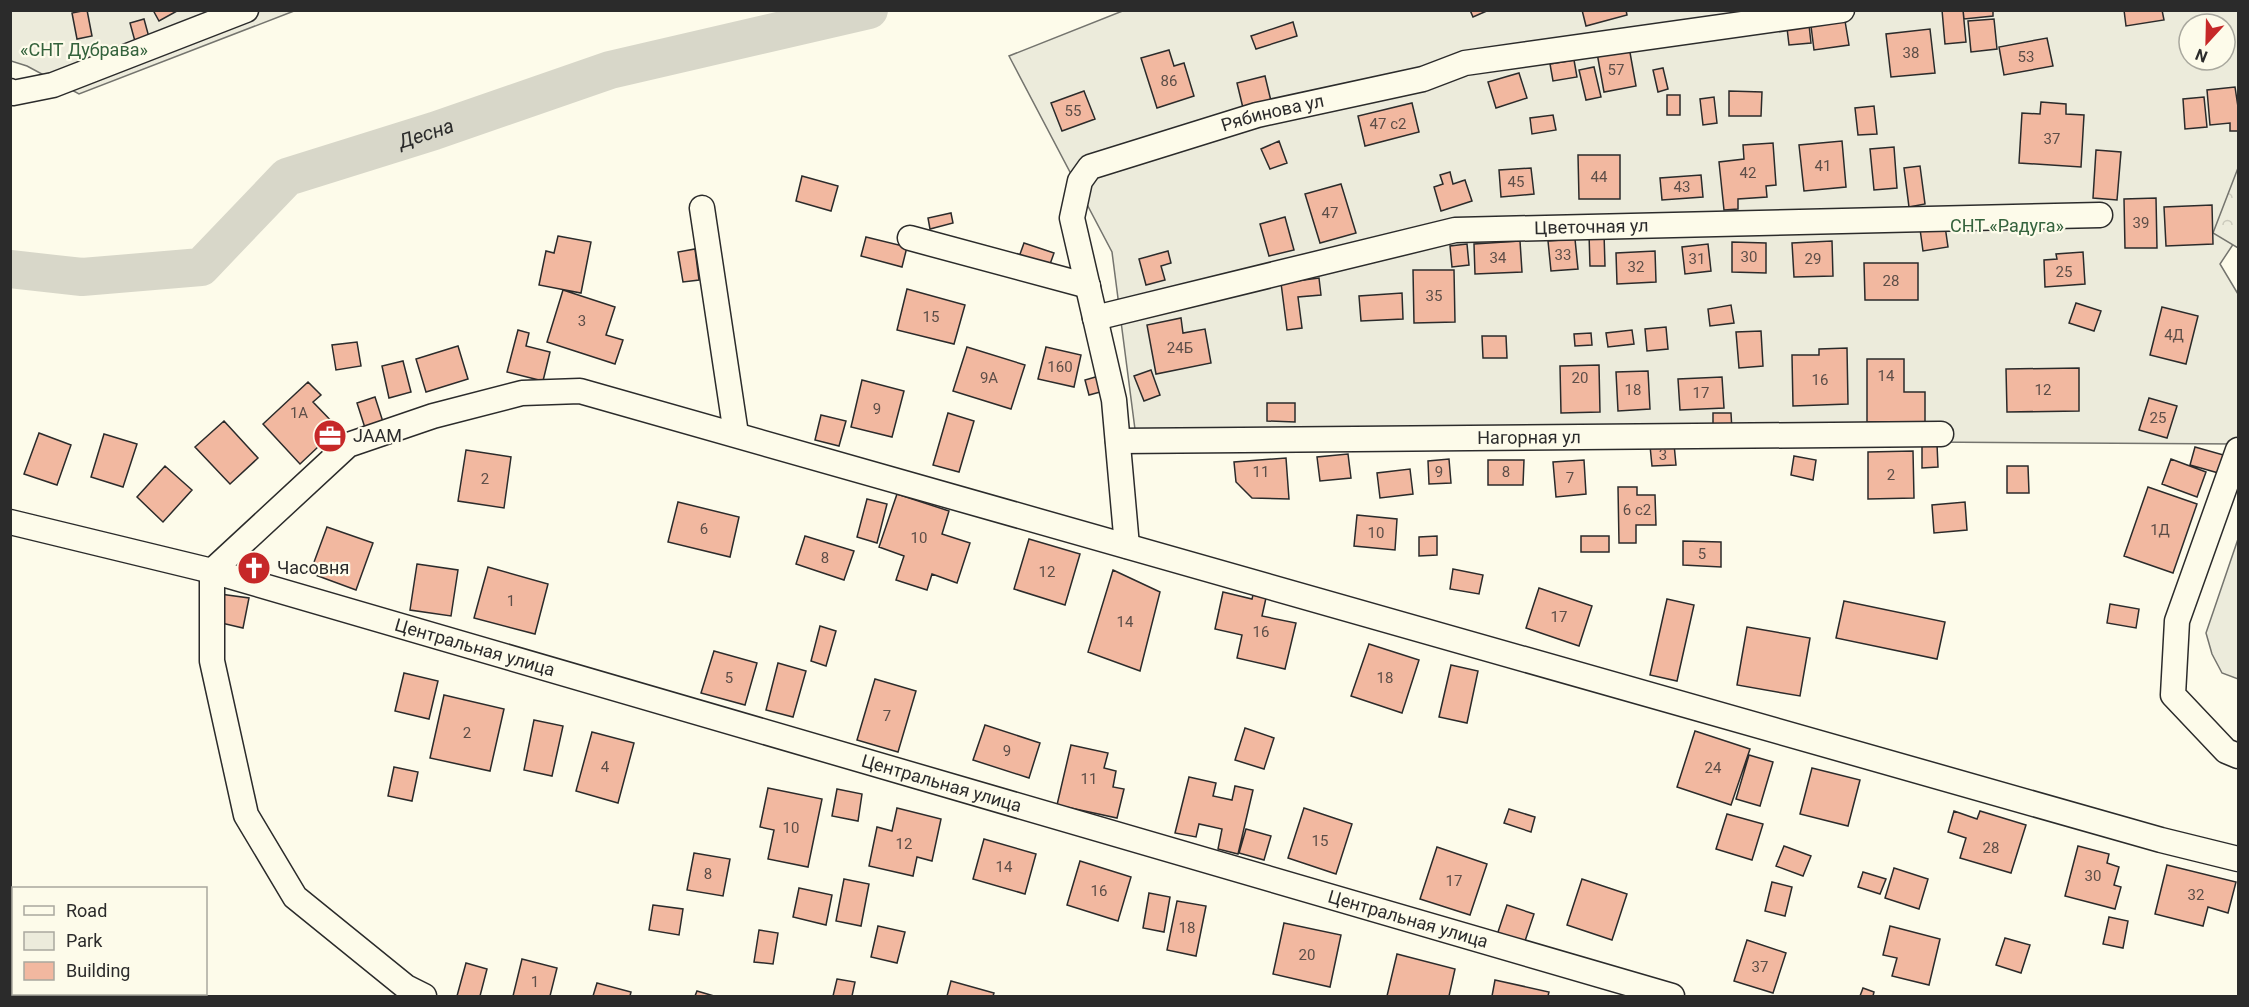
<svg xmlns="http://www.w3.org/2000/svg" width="2249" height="1007" viewBox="0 0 2249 1007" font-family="Roboto,sans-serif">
	<defs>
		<pattern id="forest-crowns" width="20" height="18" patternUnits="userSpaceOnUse" patternTransform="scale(1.5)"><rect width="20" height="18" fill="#ecebdb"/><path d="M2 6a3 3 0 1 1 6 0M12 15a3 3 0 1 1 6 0" fill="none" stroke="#cbcabc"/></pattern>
		<pattern id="water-waves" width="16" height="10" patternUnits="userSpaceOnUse" patternTransform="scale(1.5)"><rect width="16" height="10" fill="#d8d7c9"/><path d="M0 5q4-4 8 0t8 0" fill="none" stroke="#bab9ad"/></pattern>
	</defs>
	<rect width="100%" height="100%" fill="#fdfbea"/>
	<path fill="#ecebdb" stroke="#74746e" stroke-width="1.5" fill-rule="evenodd" d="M1125,10L2238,11V237L2220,264L2238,294V444L1136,437L1112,252L1009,56ZM2189,24H2225V60H2189Z
		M11,11H294L79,94L27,66L11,61Z
		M2238,539V679L2222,673L2212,654L2206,633Z"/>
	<path fill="url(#forest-crowns)" stroke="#74746e" stroke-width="1.5" d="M2238,168V248L2213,233Z"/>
	<path fill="url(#water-waves)" stroke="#74746e" stroke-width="1.5" d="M11,955L13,956L14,994H94L98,996H11Z"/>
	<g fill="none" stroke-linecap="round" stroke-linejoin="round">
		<path stroke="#d8d7c9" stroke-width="38" id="s1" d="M10,269L82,277L201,267L287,177L434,131L610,70L869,10"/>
	</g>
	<path fill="#f2b8a0" stroke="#2b2b2b" stroke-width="1.5" d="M87,10L92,36L77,39L72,13Z
		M153,10H177V11L159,21Z
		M1470,10H1489L1473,17Z
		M1582,10H1626L1627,15L1586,26Z
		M1942,10H1963L1966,42L1945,44Z
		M1963,10H1993V16L1964,19Z
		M2124,10H2162L2164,20L2126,26Z
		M144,19L150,41L136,45L130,23Z
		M1994,19L1997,49L1971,52L1968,21Z
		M1845,21L1849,45L1814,50L1811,26Z
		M1293,22L1297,36L1256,49L1251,36Z
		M1809,25L1811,43L1789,45L1787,28Z
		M1930,29L1935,73L1891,77L1886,34Z
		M2047,38L2053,66L2004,75L1999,47Z
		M1629,47L1636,86L1604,92L1597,53Z
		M1169,50L1174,66L1184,63L1194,96L1157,108L1141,58Z
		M1574,60L1577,77L1553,81L1550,64Z
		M1594,67L1601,97L1586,100L1579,70Z
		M1663,68L1668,89L1658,92L1653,70Z
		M1519,73L1527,98L1496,108L1488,82Z
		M1265,76L1271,101L1243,108L1237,83Z
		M2235,87L2238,107V131H2230V123L2210,125L2207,90Z
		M1084,91L1095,119L1062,131L1051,103Z
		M1729,91L1762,92L1761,116H1729Z
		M1667,95H1680V115H1667Z
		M1714,97L1717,123L1703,125L1700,99Z
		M2204,97L2207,127L2185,129L2183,99Z
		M2041,102L2066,104V114L2084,115L2081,167L2019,163L2022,113L2040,114Z
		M1412,103L1419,132L1365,146L1358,116Z
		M1874,106L1877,134L1858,135L1855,108Z
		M1553,115L1556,130L1532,134L1530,118Z
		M1279,141L1287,163L1270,169L1261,149Z
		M1842,141L1846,187L1804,191L1799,145Z
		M1773,143L1776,185L1766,186L1767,197L1738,199V209L1724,210L1719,162L1744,159L1743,145Z
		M1894,147L1897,188L1874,190L1870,149Z
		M2096,150L2121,152L2117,200L2093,198Z
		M1578,155H1620V199H1579Z
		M1920,166L1925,204L1909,207L1904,168Z
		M1531,168L1534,194L1501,197L1499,170Z
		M1450,172L1453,184L1465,180L1472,201L1441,211L1434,187L1443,184L1440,175Z
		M1701,175L1703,197L1662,200L1660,178Z
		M802,176L838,186L831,211L796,201Z
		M1341,184L1356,233L1320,243L1305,194Z
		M2156,198L2157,248H2125L2124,199Z
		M2212,205L2213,244L2166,246L2164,207Z
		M951,213L953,223L930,229L928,218Z
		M1285,217L1294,250L1269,256L1260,224Z
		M1945,226L1948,247L1923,251L1920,229Z
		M1604,233L1605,266H1590L1589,234Z
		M558,236L591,242L581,293L539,285L546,251L554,253Z
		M866,237L907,247L902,267L861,256Z
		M1575,239L1578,269L1551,271L1548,241Z
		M1520,241L1522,272L1475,274L1474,244Z
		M1832,241L1833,276L1794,277L1792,243Z
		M1732,242L1766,243V273L1732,272Z
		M1024,243L1054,253L1049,267L1019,257Z
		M1467,244L1469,265L1452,267L1450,246Z
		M1708,244L1711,271L1685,274L1682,247Z
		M695,249L699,280L683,282L678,252Z
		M1168,251L1171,263L1161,266L1165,280L1146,285L1139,259Z
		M1655,251L1656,282L1617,284L1616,253Z
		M2083,252L2085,284L2045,287L2044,260L2057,259L2056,254Z
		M1864,263H1918V300H1865Z
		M1413,270H1454L1455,322L1414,323Z
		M1319,278L1321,295L1298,297L1302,328L1287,330L1281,283Z
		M907,289L965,305L954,344L897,330Z
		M563,290L615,307L606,335L623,340L615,364L547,342Z
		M1402,293L1403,319L1361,321L1359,296Z
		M2076,303L2101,311L2094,331L2069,323Z
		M1731,305L1734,323L1710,326L1708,309Z
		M2162,307L2198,316L2186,364L2150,355Z
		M1181,318L1183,333L1205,329L1211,363L1156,374L1147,325Z
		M1666,327L1668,349L1647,351L1645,329Z
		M518,330L529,333L526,346L550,352L543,381L507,372Z
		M1632,330L1634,344L1608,347L1606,333Z
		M1761,331L1763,366L1739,368L1736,332Z
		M1591,333L1592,345L1575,346L1574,334Z
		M1482,336H1506L1507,358H1483Z
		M357,342L361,366L336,370L332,345Z
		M458,346L468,379L426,392L416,359Z
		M967,347L1025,365L1011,409L953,391Z
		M1046,347L1081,355L1074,387L1038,379Z
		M1847,348L1848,404L1793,406L1792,355H1819V349Z
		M1867,359H1904V392H1925V422H1867Z
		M403,361L411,392L389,398L382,366Z
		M1599,365L1600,412L1561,413L1560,366Z
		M2079,368V411L2007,412L2006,369Z
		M1151,370L1160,395L1144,401L1134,376Z
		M1648,371L1650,409L1618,411L1616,372Z
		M1099,376L1104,391L1089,395L1085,380Z
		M1722,377L1724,408L1680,410L1678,379Z
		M862,380L904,391L892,437L851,427Z
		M308,382L321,395L313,402L338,428L300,464L263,424Z
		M375,397L384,425L366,431L357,403Z
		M2149,398L2177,406L2167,438L2139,430Z
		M1267,403H1295V422L1267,421Z
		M948,413L974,421L959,472L933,465Z
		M1713,413H1731L1732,431H1713Z
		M821,415L846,421L839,446L815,440Z
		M224,421L258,458L230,484L195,447Z
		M39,433L71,445L57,485L24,474Z
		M104,434L137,444L123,487L91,477Z
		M1674,444L1676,465L1652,466L1650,446Z
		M1937,444L1938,467L1922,468V445Z
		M2195,447L2227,456L2222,474L2190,465Z
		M466,450L511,457L504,508L458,501Z
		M1913,451L1914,498L1868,499V452Z
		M1348,454L1351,478L1320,481L1317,457Z
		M1794,456L1816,460L1813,480L1791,475Z
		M1286,458L1289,499L1252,498L1236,482L1234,462Z
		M1449,459L1451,483L1429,484L1428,461Z
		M2171,459L2206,472L2197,497L2162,484Z
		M1488,460H1524L1523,485H1488Z
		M1584,460L1586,494L1556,497L1553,462Z
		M165,466L192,490L163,522L137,497Z
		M2007,466H2028L2029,493H2007Z
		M1410,469L1413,494L1380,498L1377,473Z
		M1618,487H1637V495H1655L1656,525H1636V543H1619Z
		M2148,487L2197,504L2173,573L2124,556Z
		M897,494L949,511L942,534L970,543L957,583L932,574L927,590L896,580L904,556L879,547Z
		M867,499L887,504L877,543L857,537Z
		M678,502L739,517L730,557L668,542Z
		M1965,502L1967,530L1934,533L1932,505Z
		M1357,515L1397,519L1395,550L1354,546Z
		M327,527L373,543L356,590L310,573Z
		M805,536L854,551L844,580L796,564Z
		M1437,536V555L1419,556V537Z
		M1581,536H1609V552H1581Z
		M1029,539L1080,554L1065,605L1014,589Z
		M1683,541L1721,542V567L1683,565Z
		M250,560L263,567L258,577L245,570Z
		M417,564L458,570L451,616L410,610Z
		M488,567L548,584L535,634L474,618Z
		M1453,569L1483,575L1479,594L1450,589Z
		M1113,570L1160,592L1140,671L1088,652Z
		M1539,588L1592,606L1579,646L1526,628Z
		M1223,592L1252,599L1253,595L1266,598L1262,616L1296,623L1285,669L1237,658L1242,635L1215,629Z
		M220,594L249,598L243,628L217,622Z
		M1667,599L1694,605L1677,681L1650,675Z
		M1844,601L1945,622L1937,659L1836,638Z
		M2110,604L2139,609L2136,628L2107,623Z
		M820,626L836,631L826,666L811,661Z
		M1747,627L1810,638L1800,696L1737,685Z
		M1369,644L1419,660L1402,713L1351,696Z
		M714,651L757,663L745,705L701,693Z
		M778,663L806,671L793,717L766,710Z
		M1451,665L1478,671L1467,723L1439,717Z
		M404,673L438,681L429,719L395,711Z
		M875,679L916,691L898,752L857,740Z
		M444,695L504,709L490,771L430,758Z
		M534,720L563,726L552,776L524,770Z
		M985,725L1040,743L1029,778L973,760Z
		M1245,728L1274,738L1264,769L1235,760Z
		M1695,731L1750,749L1731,805L1677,787Z
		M592,732L634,743L618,803L576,791Z
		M1071,745L1108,753L1104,768L1116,771L1113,787L1124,789L1117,818L1057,805Z
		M1749,755L1773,762L1760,806L1736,799Z
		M394,767L418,772L412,801L388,796Z
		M1812,768L1860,780L1848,826L1800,814Z
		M1189,777L1216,783L1213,796L1232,800L1235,786L1253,790L1238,854L1218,849L1222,829L1199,824L1196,837L1175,833Z
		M768,788L822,799L808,867L768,859L774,830L760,827Z
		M837,789L862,794L858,821L832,816Z
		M897,808L941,819L932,861L917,857L913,876L869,866L877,827L892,831Z
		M1304,808L1352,824L1336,874L1288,858Z
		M1509,809L1535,817L1531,832L1504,823Z
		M1954,811L1977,819L1980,811L2026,825L2011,873L1960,858L1966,838L1948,832Z
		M1727,814L1763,824L1752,860L1716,849Z
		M1246,829L1271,836L1264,860L1239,853Z
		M984,839L1036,854L1025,894L973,879Z
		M1784,846L1811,856L1803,876L1776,866Z
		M2078,846L2109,854L2107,863L2119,867L2114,885L2121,887L2115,909L2065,896Z
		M1437,847L1487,864L1470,915L1420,899Z
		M694,853L730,859L723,896L687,890Z
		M1080,861L1131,877L1118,921L1067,905Z
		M2167,865L2236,882L2228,913L2208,907L2203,926L2155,914Z
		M1894,868L1928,879L1919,909L1885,898Z
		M1863,872L1886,879L1880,894L1858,887Z
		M844,879L869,884L861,926L836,921Z
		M1582,879L1627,894L1612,940L1567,925Z
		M1772,882L1792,887L1785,916L1765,911Z
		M799,888L832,895L826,925L793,917Z
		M1149,893L1170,897L1164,932L1143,928Z
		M1177,901L1206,906L1196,956L1167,950Z
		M653,905L683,909L679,935L649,930Z
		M1507,905L1534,914L1524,944L1497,935Z
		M2109,917L2128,921L2123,948L2103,944Z
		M1284,923L1341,935L1330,987L1273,974Z
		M878,926L905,932L897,963L871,957Z
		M1890,926L1940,939L1929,985L1892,976L1897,958L1883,955Z
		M759,930L778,933L773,964L754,962Z
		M2005,938L2030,945L2021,973L1996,965Z
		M1747,940L1786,953L1773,993L1734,981Z
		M1397,954L1455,969L1449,996H1387Z
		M522,959L557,968L550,996H513Z
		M466,963L487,969L480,996H457Z
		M837,979L855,982L852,996H833Z
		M1495,980L1549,992L1548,996H1492Z
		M951,981L994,993L993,996H947Z
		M597,983L631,992L630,996H593Z
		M1863,988L1874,992L1873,996H1860Z
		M697,991L714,996H695Z"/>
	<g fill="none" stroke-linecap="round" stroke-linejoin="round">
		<g stroke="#2b2b2b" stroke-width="27">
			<g id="minor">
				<path d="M10,91L13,93L53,85L246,10"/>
				<path d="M702,208L736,434"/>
				<path d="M910,238L1088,286"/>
				<path id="s2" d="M1095,318L1455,230L2100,215"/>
				<path id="s3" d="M1118,441L1941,434"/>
				<path d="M2238,450L2177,621L2173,695L2226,751L2238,756"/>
				<path d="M10,522L212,571L348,445L433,416L522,393L580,391L2161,840L2238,859"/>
				<path id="s4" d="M1127,546L1114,400L1072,218L1080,181L1090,167L1257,115L1423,79L1465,63L1842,10"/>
				<path id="s5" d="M424,996L406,987L295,897L246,815L212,661V571L1672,996"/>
			</g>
		</g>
		<use href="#minor" stroke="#fdfbea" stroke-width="24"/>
	</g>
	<defs>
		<g id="office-disc" transform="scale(1.725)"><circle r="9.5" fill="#c62828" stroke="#fdfbea"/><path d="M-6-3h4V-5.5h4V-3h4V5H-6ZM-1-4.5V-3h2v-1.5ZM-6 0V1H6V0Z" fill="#fff"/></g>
		<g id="church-disc" transform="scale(1.725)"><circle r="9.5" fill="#c62828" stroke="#fdfbea"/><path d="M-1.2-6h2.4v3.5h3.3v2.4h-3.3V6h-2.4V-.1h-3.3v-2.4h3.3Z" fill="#fff"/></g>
	</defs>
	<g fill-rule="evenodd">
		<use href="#office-disc" x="330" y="436"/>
		<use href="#church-disc" x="254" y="568"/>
	</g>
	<g text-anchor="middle" stroke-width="4.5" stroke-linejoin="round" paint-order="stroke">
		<g font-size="15" fill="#5d4e48">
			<text x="1911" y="58">38</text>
			<text x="2026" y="62">53</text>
			<text x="1616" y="75">57</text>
			<text x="1169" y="86">86</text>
			<text x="1073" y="116">55</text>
			<text x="1388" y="129">47 с2</text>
			<text x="2052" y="144">37</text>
			<text x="1823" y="171">41</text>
			<text x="1748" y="178">42</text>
			<text x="1599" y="182">44</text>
			<text x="1516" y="187">45</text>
			<text x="1682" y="192">43</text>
			<text x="1330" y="218">47</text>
			<text x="2141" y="228">39</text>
			<text x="1563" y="260">33</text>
			<text x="1749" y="262">30</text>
			<text x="1498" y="263">34</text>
			<text x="1697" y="264">31</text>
			<text x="1813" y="264">29</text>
			<text x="1636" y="272">32</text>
			<text x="2064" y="277">25</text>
			<text x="1891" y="286">28</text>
			<text x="1434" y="301">35</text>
			<text x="931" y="322">15</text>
			<text x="582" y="326">3</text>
			<text x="2174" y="340">4Д</text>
			<text x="1180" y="353">24Б</text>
			<text x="1060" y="372">160</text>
			<text x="1886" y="381">14</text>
			<text x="989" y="383">9А</text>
			<text x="1580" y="383">20</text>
			<text x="1820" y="385">16</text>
			<text x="1633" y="395">18</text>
			<text x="2043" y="395">12</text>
			<text x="1701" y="398">17</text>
			<text x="877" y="414">9</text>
			<text x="299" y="418">1А</text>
			<text x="2158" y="423">25</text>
			<text x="1663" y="460">3</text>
			<text x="1261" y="477">11</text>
			<text x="1439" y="477">9</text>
			<text x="1506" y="477">8</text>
			<text x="1891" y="480">2</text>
			<text x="1570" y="483">7</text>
			<text x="485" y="484">2</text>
			<text x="1637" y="515">6 с2</text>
			<text x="704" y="534">6</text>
			<text x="2160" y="535">1Д</text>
			<text x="1376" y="538">10</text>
			<text x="919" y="543">10</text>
			<text x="1702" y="559">5</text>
			<text x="825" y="563">8</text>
			<text x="1047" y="577">12</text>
			<text x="511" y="606">1</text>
			<text x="1559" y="622">17</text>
			<text x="1125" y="627">14</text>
			<text x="1261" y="637">16</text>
			<text x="729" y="683">5</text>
			<text x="1385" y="683">18</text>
			<text x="887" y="721">7</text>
			<text x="467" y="738">2</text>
			<text x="1007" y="756">9</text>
			<text x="605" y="772">4</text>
			<text x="1713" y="773">24</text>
			<text x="1089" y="784">11</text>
			<text x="791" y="833">10</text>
			<text x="1320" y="846">15</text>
			<text x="904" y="849">12</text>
			<text x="1991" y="853">28</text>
			<text x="1004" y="872">14</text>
			<text x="708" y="879">8</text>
			<text x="2093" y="881">30</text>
			<text x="1454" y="886">17</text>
			<text x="1099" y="896">16</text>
			<text x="2196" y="900">32</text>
			<text x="1187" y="933">18</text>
			<text x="1307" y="960">20</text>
			<text x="1760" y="972">37</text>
			<text x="535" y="987">1</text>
		</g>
		<g font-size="18" fill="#34623c" stroke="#fdfbea">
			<text x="84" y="56">«СНТ Дубрава»</text>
			<text x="2007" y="232">СНТ «Радуга»</text>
		</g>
		<g font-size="18" fill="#2b2b2b" stroke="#fdfbea">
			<text dy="6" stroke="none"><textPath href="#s4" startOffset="579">Рябинова ул</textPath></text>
			<text dy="6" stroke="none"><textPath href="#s2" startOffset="507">Цветочная ул</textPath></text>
			<text dy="6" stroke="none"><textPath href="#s3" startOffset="411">Нагорная ул</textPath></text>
			<text dy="6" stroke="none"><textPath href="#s5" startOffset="780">Центральная улица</textPath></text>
			<text dy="6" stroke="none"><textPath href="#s5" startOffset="1266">Центральная улица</textPath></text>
			<text dy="6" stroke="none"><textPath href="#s5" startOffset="1752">Центральная улица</textPath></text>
		</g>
		<g font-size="18" fill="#2b2b2b" stroke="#fdfbea" text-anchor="start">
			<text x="353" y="442">JAAM</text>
			<text x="277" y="574">Часовня</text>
		</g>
		<g font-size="20" font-style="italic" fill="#2b2b2b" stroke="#fdfbea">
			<text dy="7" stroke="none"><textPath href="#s1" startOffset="462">Десна</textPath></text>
		</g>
	</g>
	<rect width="2249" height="1007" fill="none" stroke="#2b2b2b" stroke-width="24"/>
	<rect x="12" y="887" width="195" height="108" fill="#fdfbea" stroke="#a9a89e" stroke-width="1.5"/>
	<rect x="24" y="906" width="30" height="9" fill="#fdfbea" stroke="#a9a89e" stroke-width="1.5"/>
	<text x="66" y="917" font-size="18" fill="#2b2b2b">Road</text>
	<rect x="24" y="932" width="30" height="18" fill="#ecebdb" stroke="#a9a89e" stroke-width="1.5"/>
	<text x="66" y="947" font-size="18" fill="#2b2b2b">Park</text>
	<rect x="24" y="962" width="30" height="18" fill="#f2b8a0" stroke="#a9a89e" stroke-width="1.5"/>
	<text x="66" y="977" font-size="18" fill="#2b2b2b">Building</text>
	<g transform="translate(2207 42) rotate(202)"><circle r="28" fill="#fdfbea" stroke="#a9a89e" stroke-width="1.5"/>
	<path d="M0-4.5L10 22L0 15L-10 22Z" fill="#c62828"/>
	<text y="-9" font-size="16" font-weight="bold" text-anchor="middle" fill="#2b2b2b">N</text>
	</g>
</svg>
